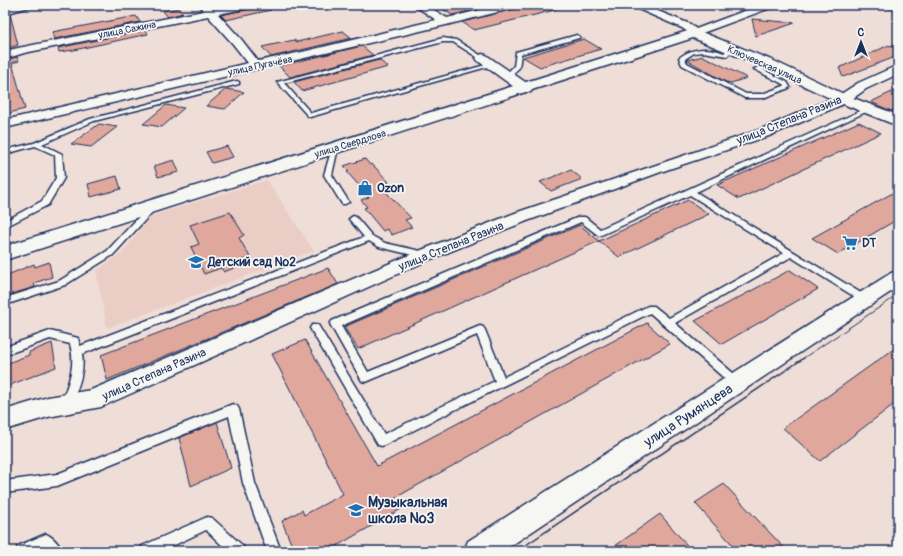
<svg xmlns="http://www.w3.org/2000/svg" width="903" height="556" viewBox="0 0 903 556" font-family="Pangolin,sans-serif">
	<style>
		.built { fill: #eacec6 }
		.building { fill: #e0a79c; stroke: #1b2f5e }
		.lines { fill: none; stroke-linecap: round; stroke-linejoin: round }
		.lane-casing { stroke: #1b2f5e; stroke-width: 3 }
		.street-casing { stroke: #1b2f5e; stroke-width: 3 }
		.secondary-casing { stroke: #1b2f5e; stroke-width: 3 }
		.lane { fill: #f6f6f2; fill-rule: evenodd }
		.street { fill: #f6f6f2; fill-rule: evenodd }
		.secondary { fill: #f6f6f2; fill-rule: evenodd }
		.tram-far1 { stroke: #1b2f5e; stroke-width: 1 }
		.tram { stroke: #1b2f5e; stroke-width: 1.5 }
		.labels { text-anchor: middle; stroke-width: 3.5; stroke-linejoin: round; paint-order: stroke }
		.far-street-label { font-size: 10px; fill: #1b2f5e; stroke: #f6f6f2 }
		.street-label { font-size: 12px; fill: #1b2f5e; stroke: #f6f6f2 }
		.poi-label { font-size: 12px; font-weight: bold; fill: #1b2f5e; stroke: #f6f6f2; text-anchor: start }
		.near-street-label { font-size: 14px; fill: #1b2f5e; stroke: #f6f6f2 }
		.near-poi-label { font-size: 14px; font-weight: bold; fill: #1b2f5e; stroke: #f6f6f2; text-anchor: start }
	</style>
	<rect width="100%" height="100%" fill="#efded8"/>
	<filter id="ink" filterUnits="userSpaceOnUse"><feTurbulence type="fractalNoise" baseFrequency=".025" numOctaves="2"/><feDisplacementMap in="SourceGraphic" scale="8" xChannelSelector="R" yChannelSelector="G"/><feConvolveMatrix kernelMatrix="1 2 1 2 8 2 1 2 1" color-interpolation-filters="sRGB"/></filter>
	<g filter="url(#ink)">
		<path class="built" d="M267,180L314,251L107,328L96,271L122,253L151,216Z"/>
		<g class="building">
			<path d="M256,5H271V10L226,20L221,15L254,8Z"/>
			<path d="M455,5H495L452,15L441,8Z"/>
			<path d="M520,5H554L555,10L474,30L462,22L518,8Z"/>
			<path d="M178,8L183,13L168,17L163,11Z"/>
			<path d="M10,14L18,45L5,49V15Z"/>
			<path d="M136,16L140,22L54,39L52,32Z"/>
			<path d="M752,19L795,23L756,36Z"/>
			<path d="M145,30L148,34L74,50L59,52L58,48Z"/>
			<path d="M343,31L352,38L271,57L262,47L294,40L297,42Z"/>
			<path d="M584,39L601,49L540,67L523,57Z"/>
			<path d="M898,43V56L843,77L839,68L889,45L890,46Z"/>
			<path d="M362,46L373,55L290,77L279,66Z"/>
			<path d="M703,56L747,78L731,83L726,82L687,60Z"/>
			<path d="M17,57L19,61L12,63L25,109L5,114V60Z"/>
			<path d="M379,60L388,67L302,91L294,82Z"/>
			<path d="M226,89L244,92L225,109L206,106Z"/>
			<path d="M898,89V107L891,111L871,102Z"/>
			<path d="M166,105L184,108L162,127L143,124Z"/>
			<path d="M859,122L881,133L739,199L717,185Z"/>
			<path d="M99,124L117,127L91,147L71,144Z"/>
			<path d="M227,146L233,157L212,163L206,152Z"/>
			<path d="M365,159L370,165L372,164L389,182L385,184L391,190L386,192L411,218L405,220L412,227L392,235L387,229L383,231L364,208L367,207L361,200L369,197L347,172L349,171L344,166Z"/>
			<path d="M174,160L179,172L158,177L154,166Z"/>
			<path d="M571,170L582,179L551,191L540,182Z"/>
			<path d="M117,176L121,189L91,197L88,184Z"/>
			<path d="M898,190V219L838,254L812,238Z"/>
			<path d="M688,200L709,214L619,257L599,241Z"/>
			<path d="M230,212L244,235L239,238L250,257L237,262L239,266L224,272L221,268L204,274L191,247L199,244L190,225Z"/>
			<path d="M580,225L599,241L358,349L344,327Z"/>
			<path d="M49,262L52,277L34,283L35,287L5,296V276L34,264L35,267Z"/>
			<path d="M328,268L338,284L107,380L101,355Z"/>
			<path d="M790,270L818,289L722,344L695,321Z"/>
			<path d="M647,323L670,344L395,498L401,509L328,551H294L282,521L302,510L304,515L343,494L272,354L305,340L377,466Z"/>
			<path d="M52,343L56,367L5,387V364L29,355V352Z"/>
			<path d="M898,346V401L820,461L783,428Z"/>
			<path d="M217,422L231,468L191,486L179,438Z"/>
			<path d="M724,484L787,551H738L695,503Z"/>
			<path d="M660,514L692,551H608Z"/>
		</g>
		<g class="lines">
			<defs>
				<g id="lane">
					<path d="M884,5H891L898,7V10Z"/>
					<path d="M577,35L580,37L579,38L521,54L519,68L509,77L504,76L514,66L516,52Z"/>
					<path d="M443,38L456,40L485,58L480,59L453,42H443L284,83L311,113L489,64L494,65L310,117L308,116L277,82Z"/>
					<path d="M732,46L735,48L727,56L703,52L694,53L685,59L687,63L746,94H762L784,86L783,84L754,69L767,63H771V65L762,69L787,82L790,87L789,88L763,98H745L682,65L679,58C692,47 709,47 724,53Z"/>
					<path d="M237,81L239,82V84L94,121L42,144L62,154L64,178L48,205L5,227V221L42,201L56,178L55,155L35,146L5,154V150L34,143L90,119Z"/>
					<path d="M867,108L872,109L696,192L869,298L871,300L869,302H863L791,257L675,323L741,380L742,383L741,386L737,387L733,386L650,313L382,446L378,445L310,328L312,325H318L384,434L495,381L477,335L366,382L362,381L330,324L332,321L579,217H585L600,229ZM690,195L784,253L669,318L654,306H648L504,377L485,330L483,327L480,326L368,372L341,326L581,222L599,236Z"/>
					<path d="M335,146L338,148L332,175L349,202L345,204H342L324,175L332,148Z"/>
					<path d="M149,206H155L156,208L113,255L65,285L5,305V298L59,281L107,251Z"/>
					<path d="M353,216L356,217L372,236L385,243L425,252L429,255L425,258L379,247L369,241L82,354C85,370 78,389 71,404L67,406L63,404L62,401C69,381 76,365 70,344L50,339L5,355V347L50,331L78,338L80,346L364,237L349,219Z"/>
					<path d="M233,404L237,406L239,409L255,483L281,551H267L243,483L229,416L57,486L5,493V481L57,474Z"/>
					<path d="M207,517L212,518L243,546L245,551H228L206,530L162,551H140L142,546Z"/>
					<path d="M46,534C53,537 59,544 62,551H46L44,549L38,551H16L18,546Z"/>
				</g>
				<g id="street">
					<path d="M14,5H30L29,7L5,14V8Z"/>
					<path d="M200,5H209L213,9L235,5H255L254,7L218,14L241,39L258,61L302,52L436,20L414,5H426L447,18L501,5H519L518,7L446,25L5,128V120L248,63L233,44L208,16L24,53L5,59V51L18,48L203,11Z"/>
					<path d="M629,5H643L690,24L696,29L760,5H774L773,7L694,36L682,28Z"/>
					<path d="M482,54L486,55L531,86L532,89L531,92H521L478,61L476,58Z"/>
					<path d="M898,65V74L866,89L848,102L769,136L669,169L527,221L431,259L101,407L48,417L5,430V410L48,397L91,390L419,251L515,213L759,130L838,96L858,83Z"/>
					<path d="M898,271V287L503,551H464L468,541L891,273Z"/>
				</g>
				<path id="secondary" d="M694,29L774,61L848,96L898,115V126L838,102L764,67L693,38L5,260V246Z"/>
			</defs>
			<use href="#lane" class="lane-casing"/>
			<use href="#street" class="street-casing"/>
			<use href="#secondary" class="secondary-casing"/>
			<use href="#lane" class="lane"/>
			<use href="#street" class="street"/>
			<use href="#secondary" class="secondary"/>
			<path class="tram-far1" d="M802,359L898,295"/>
			<path class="tram" d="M517,551L804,358"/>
		</g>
	</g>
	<defs>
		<symbol id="shop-bare" viewBox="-9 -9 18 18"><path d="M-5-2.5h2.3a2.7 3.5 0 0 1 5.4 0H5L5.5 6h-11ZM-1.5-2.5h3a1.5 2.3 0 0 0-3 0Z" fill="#1f6fb2" stroke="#f6f6f2" stroke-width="2.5" paint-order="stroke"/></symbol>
		<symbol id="supermarket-bare" viewBox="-9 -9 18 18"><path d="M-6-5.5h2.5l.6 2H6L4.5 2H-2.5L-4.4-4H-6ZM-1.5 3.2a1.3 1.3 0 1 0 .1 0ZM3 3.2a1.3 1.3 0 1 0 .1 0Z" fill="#1f6fb2" stroke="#f6f6f2" stroke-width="2.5" paint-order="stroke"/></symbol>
		<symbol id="school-bare" viewBox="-9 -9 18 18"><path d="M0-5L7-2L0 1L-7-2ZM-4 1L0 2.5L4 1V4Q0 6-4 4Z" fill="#1f6fb2" stroke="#f6f6f2" stroke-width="2.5" paint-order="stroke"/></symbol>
	</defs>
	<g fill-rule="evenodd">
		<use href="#shop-bare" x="354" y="177" width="22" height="22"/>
		<use href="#supermarket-bare" x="839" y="232" width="22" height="22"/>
		<use href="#school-bare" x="185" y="251" width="22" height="22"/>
		<use href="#school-bare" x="345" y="499" width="22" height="22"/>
	</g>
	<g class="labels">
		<g class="far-street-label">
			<text transform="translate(127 29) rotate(-11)" y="4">улица Сажина</text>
			<text transform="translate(765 64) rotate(24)" y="4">Ключевская улица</text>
			<text transform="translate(260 65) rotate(-12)" y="4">улица Пугачёва</text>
			<text transform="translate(350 143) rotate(-17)" y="4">улица Свердлова</text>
		</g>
		<g class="street-label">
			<text transform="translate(789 120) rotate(-22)" y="4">улица Степана Разина</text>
			<text transform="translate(451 246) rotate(-22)" y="4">улица Степана Разина</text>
			<text transform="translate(154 374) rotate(-24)" y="4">улица Степана Разина</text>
		</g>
		<g class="poi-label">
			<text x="377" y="192">Ozon</text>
			<text x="862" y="247">DT</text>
			<text x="208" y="266">Детский сад №2</text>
		</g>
		<g class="near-street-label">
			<text transform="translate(688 415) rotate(-33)" y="5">улица Румянцева</text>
		</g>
		<g class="near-poi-label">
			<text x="368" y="507">Музыкальная<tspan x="368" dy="16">школа №3</tspan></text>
		</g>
	</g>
	<rect width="903" height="556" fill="none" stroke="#f6f6f2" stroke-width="20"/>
	<rect x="10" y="10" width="883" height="536" fill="none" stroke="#1b2f5e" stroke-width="1.5" filter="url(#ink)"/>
	<g transform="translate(861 42)" stroke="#f6f6f2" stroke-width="3" paint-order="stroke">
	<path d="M0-3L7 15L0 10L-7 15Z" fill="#1b2f5e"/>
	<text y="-6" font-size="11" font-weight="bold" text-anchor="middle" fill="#1b2f5e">С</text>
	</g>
</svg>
